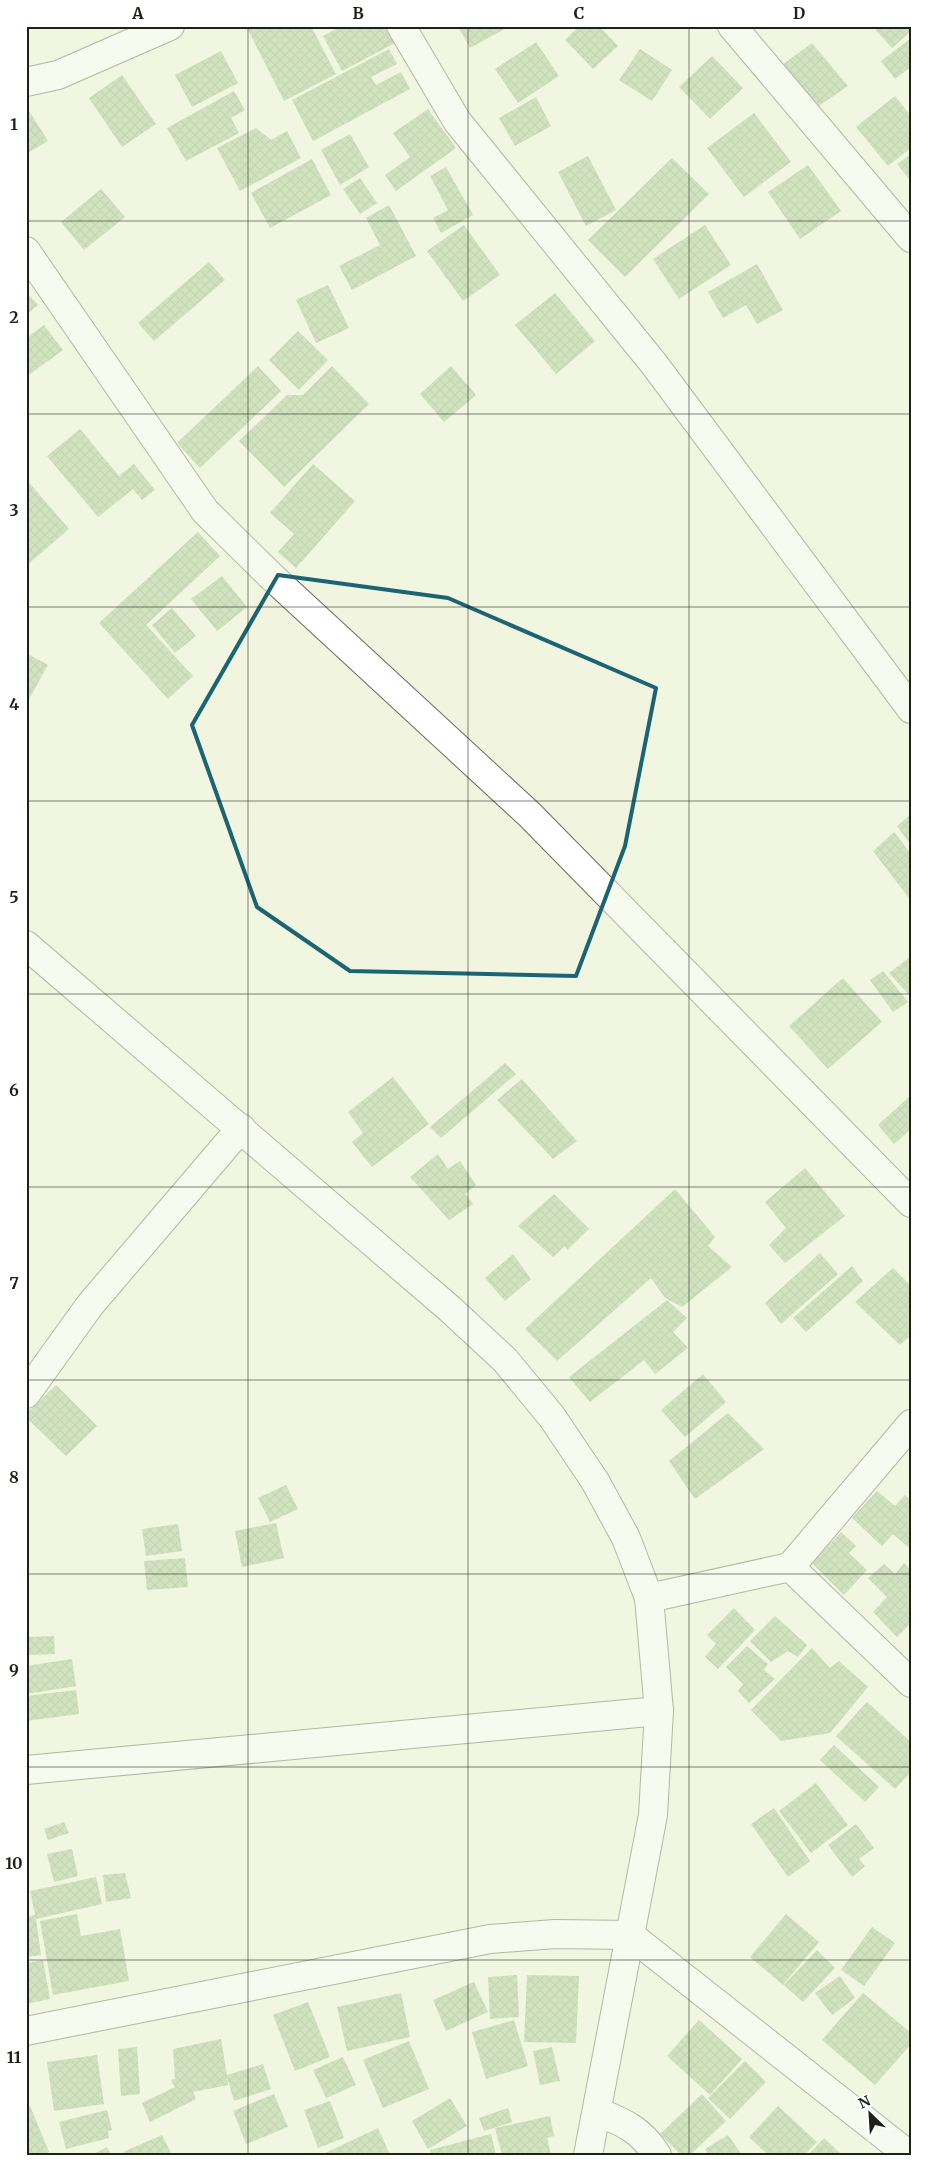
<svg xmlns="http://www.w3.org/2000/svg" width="937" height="2181" viewBox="0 0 937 2181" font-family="Merriweather,serif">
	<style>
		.building { fill: url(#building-cross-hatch) }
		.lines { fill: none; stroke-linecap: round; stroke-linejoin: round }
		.minor-casing { stroke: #696c59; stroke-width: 30 }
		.minor { stroke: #fff; stroke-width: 28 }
		.marked { fill: none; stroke: #1d6473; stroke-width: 4; stroke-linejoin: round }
		.grid { fill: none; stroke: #1f2119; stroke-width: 1; stroke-opacity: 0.55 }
		.neatline { fill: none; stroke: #1f2119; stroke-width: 2 }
		.grid-label { font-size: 16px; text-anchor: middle; font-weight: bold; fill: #1f2119 }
	</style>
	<defs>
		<pattern id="building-cross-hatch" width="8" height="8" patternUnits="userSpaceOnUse" patternTransform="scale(1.25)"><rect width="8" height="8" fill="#aaca98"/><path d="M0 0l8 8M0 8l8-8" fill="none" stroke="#92ad82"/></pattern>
	</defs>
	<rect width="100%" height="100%" fill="#f1f5e0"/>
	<g class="building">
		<path d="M246,26H311L336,74L284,101Z"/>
		<path d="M341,26H389L397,42L342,71L323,36Z"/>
		<path d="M458,26H510L470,48Z"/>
		<path d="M579,26H599L618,46L593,69L565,40Z"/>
		<path d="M872,26H911V31L892,48Z"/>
		<path d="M911,38V67L895,79L881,61Z"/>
		<path d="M536,42L559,76L518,103L495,69Z"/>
		<path d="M812,43L848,86L816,108L782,65Z"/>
		<path d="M389,49L397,64L371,77L376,85L401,72L410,89L313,141L292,100Z"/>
		<path d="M640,49L672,70L652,101L619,80Z"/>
		<path d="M221,51L238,83L192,107L175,75Z"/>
		<path d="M712,56L743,88L710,119L679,87Z"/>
		<path d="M122,75L156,124L122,147L89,98Z"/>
		<path d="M234,91L245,110L231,118L239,133L186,161L167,128Z"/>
		<path d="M895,96L911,116V148L888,166L856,127Z"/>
		<path d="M536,97L551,126L515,146L499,118Z"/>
		<path d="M26,106L48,141L26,154Z"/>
		<path d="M428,109L456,148L396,191L385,175L410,157L393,133Z"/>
		<path d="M754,113L791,162L744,197L707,148Z"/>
		<path d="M256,128L271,140L287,131L301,158L240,191L217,148Z"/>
		<path d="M350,134L369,167L340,185L321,150Z"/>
		<path d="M911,154V181L897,164Z"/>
		<path d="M588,156L616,210L586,226L558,172Z"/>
		<path d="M672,158L709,194L625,277L588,240Z"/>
		<path d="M312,159L331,195L270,228L251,193Z"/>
		<path d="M808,165L841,211L800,239L768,192Z"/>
		<path d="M446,167L473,215L441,233L433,218L448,210L430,176Z"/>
		<path d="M360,178L377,203L360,214L343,189Z"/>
		<path d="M101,189L125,217L84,250L61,222Z"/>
		<path d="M389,205L416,256L352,290L339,266L380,245L366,218Z"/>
		<path d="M464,225L500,275L463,301L427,251Z"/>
		<path d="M705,225L731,265L679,299L653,259Z"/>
		<path d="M209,262L225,280L154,341L138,323Z"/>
		<path d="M757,264L783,310L757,324L746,305L723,318L708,292Z"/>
		<path d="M328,285L349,328L316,343L296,300Z"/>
		<path d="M26,292L38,305L26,315Z"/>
		<path d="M555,293L595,341L556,374L515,325Z"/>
		<path d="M44,325L63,350L26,377V338Z"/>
		<path d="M298,331L328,360L299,390L269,360Z"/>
		<path d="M258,366L281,391L200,468L177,443Z"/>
		<path d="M332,366L369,404L284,487L239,441L287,395H303Z"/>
		<path d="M451,366L476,395L444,422L420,394Z"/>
		<path d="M80,429L119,476L134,464L155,490L142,500L133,489L98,517L47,456Z"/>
		<path d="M313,464L355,501L296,568L278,552L294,534L270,513Z"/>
		<path d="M26,479L69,529L26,566Z"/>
		<path d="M198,532L220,556L146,625L193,676L168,699L99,623Z"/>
		<path d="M222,576L247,607L217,631L191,599Z"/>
		<path d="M172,608L196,636L175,653L152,625Z"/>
		<path d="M26,653L48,665L28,701L26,700Z"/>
		<path d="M911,814V845L897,826Z"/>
		<path d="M894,832L911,854V901L873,851Z"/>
		<path d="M911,956V997L889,973Z"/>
		<path d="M883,971L908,1002L893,1012L870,980Z"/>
		<path d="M843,978L882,1022L828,1069L789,1026Z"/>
		<path d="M505,1063L516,1074L441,1138L430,1127Z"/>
		<path d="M393,1077L429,1124L372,1167L352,1142L363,1133L348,1112Z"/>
		<path d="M522,1079L577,1141L553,1159L497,1100Z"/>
		<path d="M911,1095V1129L894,1144L878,1125Z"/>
		<path d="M438,1154L448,1169L460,1161L476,1185L465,1194L473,1204L449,1220L410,1177Z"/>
		<path d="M805,1168L845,1216L785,1263L769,1245L786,1228L765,1202Z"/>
		<path d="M675,1189L715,1237L708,1246L732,1267L682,1307L665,1298L651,1278L557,1361L525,1329Z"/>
		<path d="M554,1194L589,1229L567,1250L565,1246L553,1257L518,1226Z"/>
		<path d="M820,1253L838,1274L781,1324L765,1303Z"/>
		<path d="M513,1254L531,1279L505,1301L485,1278Z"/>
		<path d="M852,1266L863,1281L806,1332L793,1318Z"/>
		<path d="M893,1268L911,1286V1335L900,1345L855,1302Z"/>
		<path d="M667,1300L687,1318L673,1332L688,1348L655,1374L644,1360L590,1402L569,1377Z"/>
		<path d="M703,1374L726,1402L685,1437L661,1410Z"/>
		<path d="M56,1385L97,1426L66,1456L26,1417V1414Z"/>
		<path d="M728,1413L764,1449L695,1499L669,1461Z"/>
		<path d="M286,1485L298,1509L270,1522L258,1498Z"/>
		<path d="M877,1491L895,1506L905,1495L911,1501V1544L908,1547L893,1534L882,1546L852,1518Z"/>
		<path d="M276,1523L284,1558L242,1567L235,1531Z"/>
		<path d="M178,1524L182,1551L146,1556L142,1529Z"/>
		<path d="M841,1532L856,1546L849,1553L867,1570L844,1595L812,1563Z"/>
		<path d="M185,1558L188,1587L147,1590L144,1561Z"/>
		<path d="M904,1563L911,1570V1623L897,1637L873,1612L887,1597L868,1578L884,1564L895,1574Z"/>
		<path d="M734,1608L755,1630L718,1669L705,1657L716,1644L707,1635Z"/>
		<path d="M775,1616L807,1645L798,1657L788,1651L771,1662L750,1641Z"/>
		<path d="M54,1636L55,1654L26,1655V1637Z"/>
		<path d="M747,1646L768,1664L764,1670L775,1679L749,1703L738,1691L743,1684L726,1667Z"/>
		<path d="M812,1648L830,1668L839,1661L868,1687L830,1733L781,1741L751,1710Z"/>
		<path d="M72,1659L76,1686L26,1694V1666Z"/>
		<path d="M76,1690L79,1714L26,1721V1696Z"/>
		<path d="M867,1702L911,1742V1772L895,1789L836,1736Z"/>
		<path d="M834,1745L879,1787L865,1802L820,1760Z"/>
		<path d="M816,1783L848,1825L811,1853L779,1811Z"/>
		<path d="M774,1808L810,1861L788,1877L751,1824Z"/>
		<path d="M64,1822L69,1833L48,1840L44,1829Z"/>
		<path d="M856,1824L874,1848L859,1859L865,1866L852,1877L828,1845Z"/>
		<path d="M72,1849L78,1876L54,1882L47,1854Z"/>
		<path d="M125,1873L131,1898L106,1902L103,1875Z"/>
		<path d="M96,1877L102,1904L36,1919L41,1955L26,1957V1917L35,1915L30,1891Z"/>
		<path d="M77,1914L81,1936L120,1929L129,1981L53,1995L40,1921Z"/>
		<path d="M786,1914L819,1942L783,1985L750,1957Z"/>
		<path d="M872,1927L895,1943L864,1986L841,1970Z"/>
		<path d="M817,1950L835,1968L803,2002L784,1985Z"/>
		<path d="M43,1960L50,1999L26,2004V1963Z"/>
		<path d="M517,1975L519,2017L490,2019L488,1977Z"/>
		<path d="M527,1975L579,1976L576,2043L524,2042Z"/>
		<path d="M840,1976L855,1998L832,2015L815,1993Z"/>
		<path d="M474,1982L488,2012L446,2031L433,2000Z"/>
		<path d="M401,1993L410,2037L347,2051L337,2007Z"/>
		<path d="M863,1993L911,2033V2044L875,2085L822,2040Z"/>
		<path d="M308,2002L330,2057L295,2071L273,2015Z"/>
		<path d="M514,2020L528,2066L486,2079L472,2032Z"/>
		<path d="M699,2020L742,2059L710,2095L667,2056Z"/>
		<path d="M221,2039L227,2075L263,2064L271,2089L234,2101L227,2077L228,2085L193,2092L196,2099L150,2122L142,2103L175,2087L171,2080L175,2079L173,2049Z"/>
		<path d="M409,2041L429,2089L383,2108L363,2060Z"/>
		<path d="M137,2047L140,2094L121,2096L118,2049Z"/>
		<path d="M552,2047L560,2081L540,2085L533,2051Z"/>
		<path d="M97,2055L104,2104L54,2111L47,2062Z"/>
		<path d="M343,2057L356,2085L326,2098L313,2070Z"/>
		<path d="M745,2061L766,2082L730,2119L708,2098Z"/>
		<path d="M274,2094L288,2127L246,2144L233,2111Z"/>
		<path d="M702,2094L726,2121L690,2155H681L660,2134Z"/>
		<path d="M450,2098L467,2126L428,2149L412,2121Z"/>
		<path d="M330,2101L344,2138L318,2148L304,2110Z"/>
		<path d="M30,2106L49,2152L43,2155H26V2108Z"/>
		<path d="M778,2106L817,2142L804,2155H768L749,2137Z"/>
		<path d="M508,2108L512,2122L484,2131L479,2118Z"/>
		<path d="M107,2110L112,2130L108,2131L109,2138L66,2149L59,2122Z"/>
		<path d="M550,2116L554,2136L547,2138L551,2155H502L495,2128Z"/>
		<path d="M378,2128L390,2155H321Z"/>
		<path d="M491,2134L496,2155H431L430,2150Z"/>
		<path d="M162,2135L172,2155H125L123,2152Z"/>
		<path d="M728,2135L742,2155H709L705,2149Z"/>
		<path d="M824,2138L842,2155H808Z"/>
		<path d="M107,2147L111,2155H92Z"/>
	</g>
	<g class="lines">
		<defs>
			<g id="minor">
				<path d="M401,26L457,121L654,364L911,709"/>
				<path d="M732,26L911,238"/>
				<path d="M26,82L58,75L170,26"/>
				<path d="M26,251L205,511L271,576L530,815L911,1203"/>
				<path d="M26,945L450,1309L505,1360L552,1417L595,1481L626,1538L649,1598L659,1711L653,1815L588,2155"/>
				<path d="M26,1394L90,1305L241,1128"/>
				<path d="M790,1567L911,1683"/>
				<path d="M649,1598L790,1567L911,1424"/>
				<path d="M26,1770L659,1711"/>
				<path d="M26,2031L490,1939L555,1934L630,1935L909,2155"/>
				<path d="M597,2112C624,2122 641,2130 657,2155"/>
			</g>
		</defs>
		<use href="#minor" class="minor-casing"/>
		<use href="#minor" class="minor"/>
	</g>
	<path d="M0 0H937V2181H0ZM278,575L448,598L656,688L625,846L576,976L350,971L257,907L192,725Z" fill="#f1f5e0" fill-opacity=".55" fill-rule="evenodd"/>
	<path class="marked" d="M278,575L448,598L656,688L625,846L576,976L350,971L257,907L192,725Z"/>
	<path class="grid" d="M248,26V2155M468,26V2155M689,26V2155M26,221H911M26,414H911M26,607H911M26,801H911M26,994H911M26,1187H911M26,1380H911M26,1574H911M26,1767H911M26,1960H911"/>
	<rect width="937" height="2181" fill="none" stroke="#ffffff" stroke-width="55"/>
	<g transform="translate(870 2114) rotate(335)" stroke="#ffffff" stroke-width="4" paint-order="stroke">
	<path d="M0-4L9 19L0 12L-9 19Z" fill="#1f2119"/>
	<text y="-8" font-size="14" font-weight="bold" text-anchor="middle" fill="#1f2119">N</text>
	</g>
	<rect x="28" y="28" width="882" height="2126" class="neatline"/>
	<g class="grid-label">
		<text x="138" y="19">A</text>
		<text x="358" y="19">B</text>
		<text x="579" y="19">C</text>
		<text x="799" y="19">D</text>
		<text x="14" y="130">1</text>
		<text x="14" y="323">2</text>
		<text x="14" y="516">3</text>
		<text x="14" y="710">4</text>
		<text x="14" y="903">5</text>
		<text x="14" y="1096">6</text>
		<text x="14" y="1289">7</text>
		<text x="14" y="1483">8</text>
		<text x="14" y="1676">9</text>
		<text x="14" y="1869">10</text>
		<text x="14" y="2063">11</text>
	</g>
</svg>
